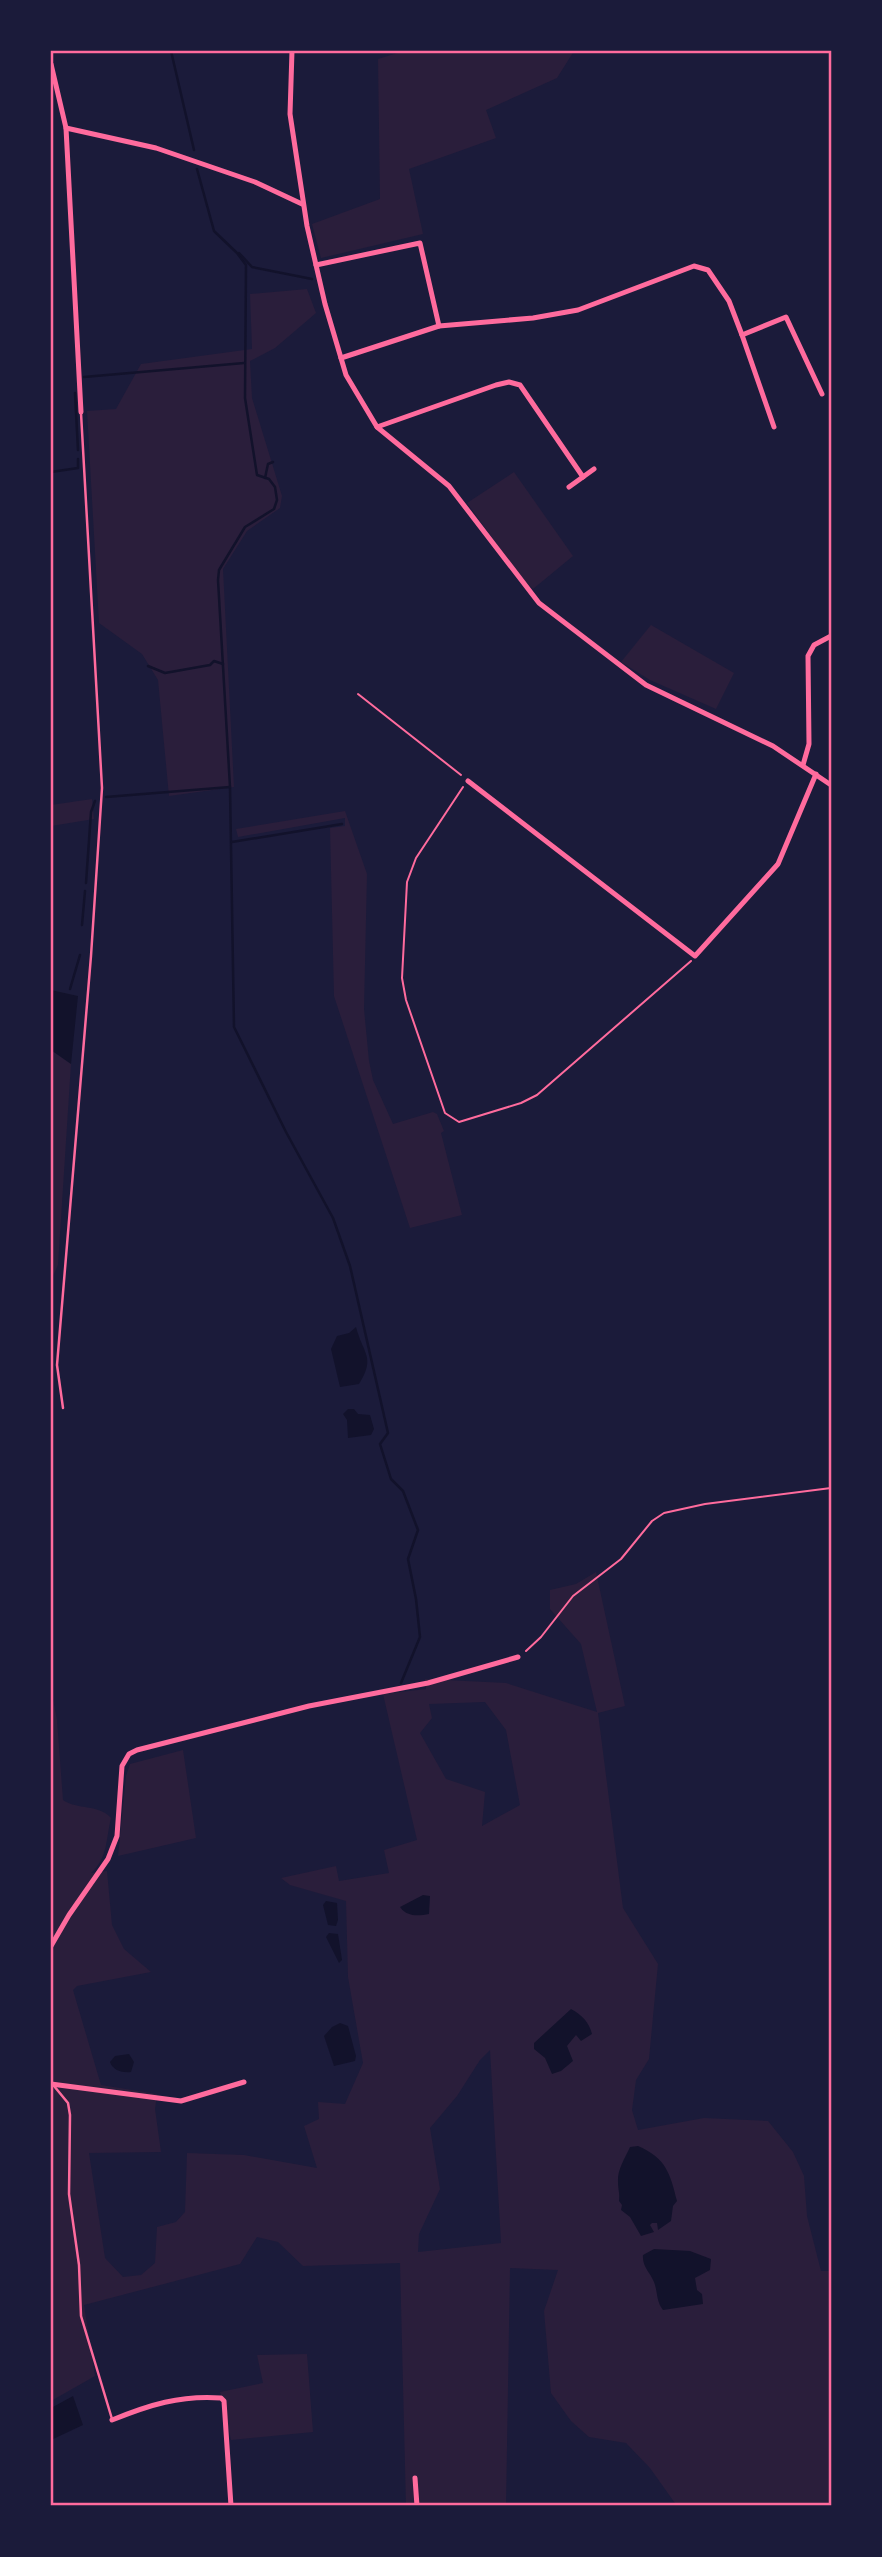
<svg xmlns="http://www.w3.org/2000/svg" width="882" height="2557" viewBox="0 0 882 2557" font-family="Mulish,sans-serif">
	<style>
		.green { fill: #2a1e3b; fill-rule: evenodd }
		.water { fill: #12122b }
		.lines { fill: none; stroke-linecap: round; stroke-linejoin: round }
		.stream { stroke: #12122b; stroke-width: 2.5 }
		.path { stroke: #ff6b9d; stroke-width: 2 }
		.service { stroke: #ff6b9d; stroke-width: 2.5 }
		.minor { stroke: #ff6b9d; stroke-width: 5 }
		.neatline { fill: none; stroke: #ff6b9d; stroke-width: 2.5 }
	</style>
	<rect width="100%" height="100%" fill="#1b1b3a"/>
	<g class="green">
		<path d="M404,51H574L557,78L486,110L496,138L409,169L423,234L321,258L312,224L380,199L378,59Z"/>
		<path d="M307,289L316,313L275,348L250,361L252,398L282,496L280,508L247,531L223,569L234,787L169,796L158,680L142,654L99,623L87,411L116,409L141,364L252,349L250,294Z"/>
		<path d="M514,472L573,556L533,589L521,577L467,503Z"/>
		<path d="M651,625L734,673L716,709L650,680L621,662Z"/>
		<path d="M92,799L94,819L51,826V805Z"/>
		<path d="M345,811L367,874L364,1009L369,1061L373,1080L393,1124L433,1112L437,1114L444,1131L441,1133L462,1215L410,1228L334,996L330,828L345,826V818L238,837L236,829Z"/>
		<path d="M51,1050L71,1064L58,1265L51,1280Z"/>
		<path d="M596,1572L625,1706L598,1713L623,1908L658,1964L649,2059L636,2080L632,2110L638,2130L704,2118L768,2121L793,2152L804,2176L807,2216L821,2271H831V2506H677L650,2468L626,2443L589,2437L571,2421L551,2393L544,2311L558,2270L510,2268L506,2506H406L400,2263L303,2266L278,2242L257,2237L240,2264L84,2305L95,2376L51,2401V1689L57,1720L63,1800C77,1810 99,1804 111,1818C106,1838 108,1858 91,1873L107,1871L112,1925L124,1949L151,1972L77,1986L73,1990L101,2085L157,2094L155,2109L161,2152L89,2153L105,2258L123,2277L141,2275L155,2263L157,2227L176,2222L185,2212L187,2153L244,2155L317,2168L304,2126L319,2119L318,2102L345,2104L363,2063L348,1977L346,1901L290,1885L281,1878L336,1866L339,1881L389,1873L384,1850L417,1840L383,1694L426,1689L425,1679L506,1683L597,1712L581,1644L550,1609V1590L576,1584ZM485,1702L506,1730L520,1805L482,1826L485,1792L446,1779L420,1733L432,1718L429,1704ZM490,2050L501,2243L418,2252L419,2234L440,2189L430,2128L457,2096L480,2060Z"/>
		<path d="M183,1750L196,1838L118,1856L126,1776L130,1764Z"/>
		<path d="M307,2354L313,2432L231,2440L220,2392L263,2383L257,2355Z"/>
	</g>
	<g class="water">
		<path d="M51,990L78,996L71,1064L51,1050Z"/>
		<path d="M356,1327C363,1354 376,1357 359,1384L340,1387L331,1349L337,1336L349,1333Z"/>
		<path d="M348,1409H354L358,1414L370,1415L374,1429L371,1435L348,1438L347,1420L343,1414Z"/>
		<path d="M423,1895L430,1896L429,1914C418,1916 407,1917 400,1907Z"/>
		<path d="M326,1901L337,1903L338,1920L336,1926L328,1925L323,1905Z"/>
		<path d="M329,1933L338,1934L342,1960L339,1963L326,1937Z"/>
		<path d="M571,2009C582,2015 589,2022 592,2034L581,2041L576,2035L567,2046L573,2061L561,2071L552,2074L545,2058L534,2049V2043Z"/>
		<path d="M340,2023L348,2026L356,2056L355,2061L334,2066L324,2036L332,2027Z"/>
		<path d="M129,2054L134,2062L131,2072C123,2073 113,2071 110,2062L115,2056Z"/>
		<path d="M638,2146C666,2158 670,2173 677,2201L673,2206L671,2221L658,2230L657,2223H652L650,2225L654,2232L641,2236L630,2217L621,2210L622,2205L619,2201C620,2193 618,2190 618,2182C617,2170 625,2158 630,2147Z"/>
		<path d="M654,2249L690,2251L711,2259L710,2270L695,2278L697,2290L702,2294L703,2304L663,2310C656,2301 658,2293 654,2282C650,2272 642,2267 643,2255Z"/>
		<path d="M73,2396L83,2425L51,2440V2408Z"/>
	</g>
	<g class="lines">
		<g class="stream">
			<path d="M171,51L194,150"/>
			<path d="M197,169L214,231L237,253L246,265L245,398L257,475L269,479L275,487L277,500L274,509L245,527L219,570L218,580L230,787L234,1027L286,1132L333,1218L350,1266L388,1433L380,1444L391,1479L403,1491L418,1530L408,1559L416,1599L420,1637L401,1683"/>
			<path d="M239,253L252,267L312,279"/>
			<path d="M84,377L244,363"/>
			<path d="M75,393L78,450"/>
			<path d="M51,472L78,468V459"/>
			<path d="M265,478L268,464L273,462"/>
			<path d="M148,666L165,673L210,665L214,661L223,664"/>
			<path d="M106,797L230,787"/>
			<path d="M232,842L342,824"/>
			<path d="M86,883L91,812L95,801"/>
			<path d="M82,925L85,891"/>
			<path d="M70,989L80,955"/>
		</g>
		<g class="path">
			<path d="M358,694L461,775"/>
			<path d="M463,787L416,858L407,882L402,978L406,1000L445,1113L459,1122L521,1103L537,1095L691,961"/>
			<path d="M526,1651L541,1637L573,1596L621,1559L652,1521L664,1513L705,1504L831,1488"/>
		</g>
		<g class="service">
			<path d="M63,1408L57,1365L91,956L102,788L81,413"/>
			<path d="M54,2086L68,2103L70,2115L69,2194L79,2265L81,2316L112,2419"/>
		</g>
		<g class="minor">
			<path d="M292,51L290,114L307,226L325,304L346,375L377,427L449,486L539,603L646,685L773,746L831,785"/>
			<path d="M51,64L66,128L81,412"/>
			<path d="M66,128L156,148L255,182L302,204"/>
			<path d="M316,265L420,243L439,326"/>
			<path d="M742,335L774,427"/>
			<path d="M341,358L439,326L533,318L578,310L694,266L708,270L729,301L742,335L786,317L822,394"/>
			<path d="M377,427L496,385L509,382L520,385L583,477"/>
			<path d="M569,487L594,469"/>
			<path d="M803,765L809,744L808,656L814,645L831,636"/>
			<path d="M468,781L695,956L778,864L816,774"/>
			<path d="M51,1946L69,1915L108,1859L117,1836L122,1766L129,1754L137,1750L309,1706L428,1683L518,1657"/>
			<path d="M51,2084L181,2101L244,2082"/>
			<path d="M112,2420C149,2405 180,2395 221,2398L224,2401L231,2506"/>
			<path d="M415,2478L417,2506"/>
		</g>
	</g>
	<rect width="882" height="2557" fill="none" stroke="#1b1b3a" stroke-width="105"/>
	<rect x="52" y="52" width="778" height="2452" class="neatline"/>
</svg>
